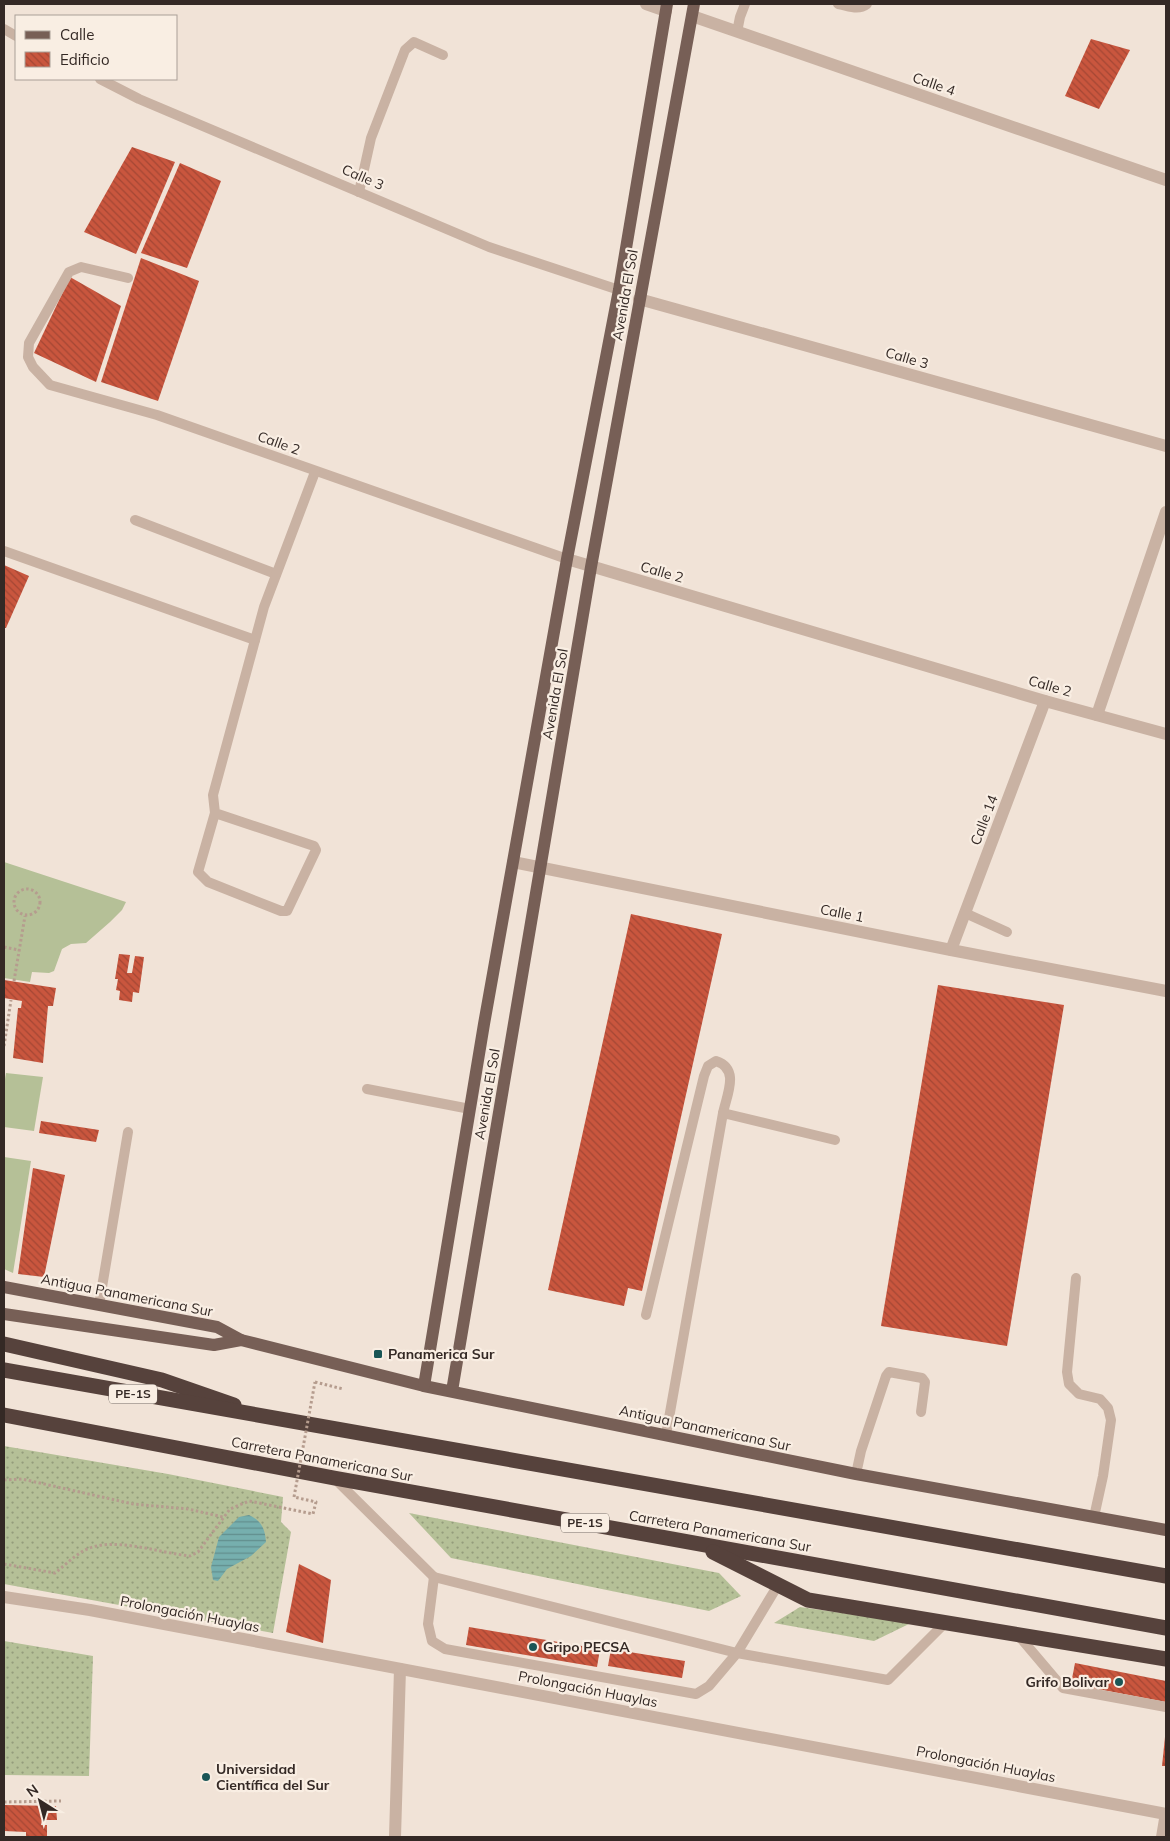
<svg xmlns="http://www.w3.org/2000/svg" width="1170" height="1841" viewBox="0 0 1170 1841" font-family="Mulish,sans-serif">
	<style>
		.grass { fill: url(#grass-dots) }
		.garden { fill: #b5c097 }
		.water { fill: url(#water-rules) }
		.building { fill: url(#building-back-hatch) }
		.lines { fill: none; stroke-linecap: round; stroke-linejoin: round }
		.path { stroke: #b59c8e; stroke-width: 3; stroke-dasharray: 2.5 2.5; stroke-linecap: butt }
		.service { stroke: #c9b2a3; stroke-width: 10 }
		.minor { stroke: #c9b2a3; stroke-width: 12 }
		.tertiary { stroke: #c9b2a3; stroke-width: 12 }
		.primary { stroke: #775f56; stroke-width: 12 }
		.motorway { stroke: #56423c; stroke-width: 15 }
		.path-bridge { stroke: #b59c8e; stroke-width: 3; stroke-dasharray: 2.5 2.5; stroke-linecap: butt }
		.poi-dot { fill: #1a5656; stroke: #f9eee3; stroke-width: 2 }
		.labels { text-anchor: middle; stroke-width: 4.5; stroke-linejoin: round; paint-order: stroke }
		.shield { fill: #f9eee3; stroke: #6f645e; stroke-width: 1 }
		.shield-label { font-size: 12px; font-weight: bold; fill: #342925 }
		.street-label { font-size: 14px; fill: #342925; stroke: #f9eee3 }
		.poi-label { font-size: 14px; font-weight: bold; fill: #342925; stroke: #f9eee3; text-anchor: start }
	</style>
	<defs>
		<pattern id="grass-dots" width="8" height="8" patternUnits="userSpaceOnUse" patternTransform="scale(1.25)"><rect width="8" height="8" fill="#b5c097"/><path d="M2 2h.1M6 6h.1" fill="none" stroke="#949c7b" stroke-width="1.8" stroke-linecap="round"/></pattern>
		<pattern id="water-rules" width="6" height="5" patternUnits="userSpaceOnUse" patternTransform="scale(1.25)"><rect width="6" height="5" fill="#76afae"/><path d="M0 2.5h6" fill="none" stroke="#628e8d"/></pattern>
		<pattern id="building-back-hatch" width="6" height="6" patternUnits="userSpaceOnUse" patternTransform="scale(1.25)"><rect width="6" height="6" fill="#c9563e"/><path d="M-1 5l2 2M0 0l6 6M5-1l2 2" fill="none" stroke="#a44734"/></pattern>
	</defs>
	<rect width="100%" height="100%" fill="#f1e3d7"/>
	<g class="grass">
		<path d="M4,1446L168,1474L283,1497L281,1522L291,1532L273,1633L4,1584Z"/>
		<path d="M409,1513L719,1573L741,1596L709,1611L451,1558Z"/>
		<path d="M800,1607L911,1623L874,1641L774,1623Z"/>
		<path d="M4,1641L93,1656L89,1776L4,1775Z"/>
	</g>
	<g class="garden">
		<path d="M4,862L126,902L122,910L110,922L86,943L71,944L62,949L54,971L49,973L32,972L30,982L4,978Z"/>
		<path d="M6,1073L43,1077L34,1131L4,1127V1085Z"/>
		<path d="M4,1157L31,1161L13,1273L4,1269Z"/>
	</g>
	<path class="water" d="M249,1515C261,1521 265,1528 266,1542L251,1556L227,1569L218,1581L213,1580L211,1567L219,1537L239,1517Z"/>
	<g class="building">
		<path d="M1091,39L1130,50L1099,109L1065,96Z"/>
		<path d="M132,147L175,162L136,254L84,232Z"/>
		<path d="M180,163L221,181L187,268L141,253Z"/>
		<path d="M141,258L199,281L158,401L101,382Z"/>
		<path d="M70,277L121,306L96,382L34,353Z"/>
		<path d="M4,565L29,576L6,628H4Z"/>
		<path d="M631,914L722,934L642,1291L628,1288L624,1306L548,1290Z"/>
		<path d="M119,954L130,955L127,973H132L135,956L144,957L139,993L133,992L132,1002L119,1000L120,991L116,990L118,979H115Z"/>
		<path d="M4,980L56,988L53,1006H48L43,1063L13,1058L18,1008H21L22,1001L4,998Z"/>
		<path d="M938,985L1064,1005L1007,1346L881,1326Z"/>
		<path d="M41,1121L99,1130L96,1142L39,1133Z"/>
		<path d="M33,1168L65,1175L44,1277L18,1274Z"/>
		<path d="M299,1564L331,1580L323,1643L286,1632Z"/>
		<path d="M469,1627L600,1649L597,1667L466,1645Z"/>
		<path d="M611,1649L685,1661L682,1678L608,1666Z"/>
		<path d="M1075,1663L1166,1681V1702L1071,1684Z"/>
		<path d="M1165,1737H1166V1766H1162Z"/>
		<path d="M4,1805L56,1806L57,1820H42L41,1825H47V1837H26V1832L4,1831Z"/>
	</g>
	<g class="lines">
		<g class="path">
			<circle cx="27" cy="902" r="13"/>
			<path d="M4,947L19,950"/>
			<path d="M14,981L25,916"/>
			<path d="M4,1046L11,1000"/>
			<path d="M315,1382L343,1389"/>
			<path d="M4,1480L22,1479L133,1504L188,1509L223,1517"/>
			<path d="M4,1564L55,1573C64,1566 73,1557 83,1551C111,1535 159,1553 190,1556L198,1552L230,1509L249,1501L313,1514L316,1502L294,1497"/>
			<path d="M4,1802L61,1801"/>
		</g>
		<g class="service">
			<path d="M838,4C849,6 858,11 867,4"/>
			<path d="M4,29L16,36"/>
			<path d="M737,32L740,17L745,4"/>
			<path d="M100,79L139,99L489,247L619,290"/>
			<path d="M359,192L371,138L405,50L414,42L443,55"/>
			<path d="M128,278L81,267L69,272L29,343L28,357L33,367L50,385L157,415L567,559"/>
			<path d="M135,520L276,574"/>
			<path d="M4,551L255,640"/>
			<path d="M215,813L314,846L316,850L287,911H281L208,882L198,872L215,813L213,795L264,607L315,472"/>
			<path d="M965,913L1007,932"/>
			<path d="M367,1089L470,1109"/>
			<path d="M1076,1278L1067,1372L1069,1384L1079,1394L1100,1399L1108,1408L1111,1420L1103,1476L1094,1517"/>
			<path d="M99,1305L128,1132"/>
			<path d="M646,1315L704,1076L708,1066L716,1061C740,1069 727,1094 723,1113"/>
			<path d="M666,1435L723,1113L835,1140"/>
			<path d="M856,1474L861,1451L886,1376L889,1372L922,1378L925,1382L921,1412"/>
			<path d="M335,1479L434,1577L737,1653L778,1585"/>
			<path d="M434,1577L428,1624L432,1641L445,1649L696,1694L709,1686L737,1653L888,1680L945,1623"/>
			<path d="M1018,1635L1063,1688L1166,1707"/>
			<path d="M1161,1837L1165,1813"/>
		</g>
		<g class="minor">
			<path d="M646,4L666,11"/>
			<path d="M692,16L1166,180"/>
			<path d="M639,299L1166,446"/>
			<path d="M567,559L1045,701L1166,734"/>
			<path d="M1097,715L1166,512"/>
			<path d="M513,862L951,950L1166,991"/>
			<path d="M951,950L1045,701"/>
			<path d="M395,1837L400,1669"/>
		</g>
		<path class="tertiary" d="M4,1597L90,1610L1166,1814"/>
		<g class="primary">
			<path d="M4,1287L217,1327L241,1340L424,1386L856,1474L1166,1530"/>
			<path d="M4,1314L214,1345L241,1340"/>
			<path d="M424,1386L484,1024L567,559L619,290L667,4"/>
			<path d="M452,1391L591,567L694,4"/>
		</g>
		<g class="motorway">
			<path d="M4,1344L162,1380L234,1405"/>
			<path d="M4,1370L1166,1576"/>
			<path d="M4,1415L334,1478L1166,1628"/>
			<path d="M713,1552L808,1600L1166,1659"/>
		</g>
		<path class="path-bridge" d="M294,1497L315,1382"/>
	</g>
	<g class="poi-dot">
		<rect x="373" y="1349" width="10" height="10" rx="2.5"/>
		<circle cx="533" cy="1647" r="5"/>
		<circle cx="1119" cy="1682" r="5"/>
		<circle cx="206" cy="1777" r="5"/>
	</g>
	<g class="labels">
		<g class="shield">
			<rect x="109" y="1384.5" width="48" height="19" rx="4"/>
			<rect x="561" y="1513.5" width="48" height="19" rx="4"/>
		</g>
		<g class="shield-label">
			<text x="133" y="1398">PE-1S</text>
			<text x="585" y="1527">PE-1S</text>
		</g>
		<g class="street-label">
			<text transform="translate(934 84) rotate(19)" y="5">Calle 4</text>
			<text transform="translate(363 177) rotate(23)" y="5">Calle 3</text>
			<text transform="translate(625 295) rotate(-80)" y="5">Avenida El Sol</text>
			<text transform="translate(907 358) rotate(16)" y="5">Calle 3</text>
			<text transform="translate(279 443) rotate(20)" y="5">Calle 2</text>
			<text transform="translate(662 572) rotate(16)" y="5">Calle 2</text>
			<text transform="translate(1050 686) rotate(16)" y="5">Calle 2</text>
			<text transform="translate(555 694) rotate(-80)" y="5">Avenida El Sol</text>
			<text transform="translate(984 820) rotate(-69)" y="5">Calle 14</text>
			<text transform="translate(842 913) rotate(11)" y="5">Calle 1</text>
			<text transform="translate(487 1094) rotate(-80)" y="5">Avenida El Sol</text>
			<text transform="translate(127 1295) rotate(11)" y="5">Antigua Panamericana Sur</text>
			<text transform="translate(705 1428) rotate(12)" y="5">Antigua Panamericana Sur</text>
			<text transform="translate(322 1459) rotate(11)" y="5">Carretera Panamericana Sur</text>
			<text transform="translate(720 1531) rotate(10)" y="5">Carretera Panamericana Sur</text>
			<text transform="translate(190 1614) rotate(11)" y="5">Prolongación Huaylas</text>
			<text transform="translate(588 1689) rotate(11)" y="5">Prolongación Huaylas</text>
			<text transform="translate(986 1764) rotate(11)" y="5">Prolongación Huaylas</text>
		</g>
		<g class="poi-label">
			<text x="388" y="1359">Panamerica Sur</text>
			<text x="543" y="1652">Gripo PECSA</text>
			<text x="1109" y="1687" text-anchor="end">Grifo Bolivar</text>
			<text x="216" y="1774">Universidad<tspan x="216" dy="16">Científica del Sur</tspan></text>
		</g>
	</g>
	<rect width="1170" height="1841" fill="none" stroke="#342925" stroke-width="10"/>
	<rect x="15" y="15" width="162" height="65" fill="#f9eee3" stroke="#aa9f97"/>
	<rect x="25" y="31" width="25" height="8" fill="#775f56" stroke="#aa9f97"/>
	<text x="60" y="40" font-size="15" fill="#342925">Calle</text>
	<rect x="25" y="52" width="25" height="15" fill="url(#building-back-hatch)" stroke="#aa9f97"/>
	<text x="60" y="65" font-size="15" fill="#342925">Edificio</text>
	<g transform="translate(40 1801) rotate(324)" stroke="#f9eee3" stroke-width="4" paint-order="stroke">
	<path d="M0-4L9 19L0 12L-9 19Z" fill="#342925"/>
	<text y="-8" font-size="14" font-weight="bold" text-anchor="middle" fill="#342925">N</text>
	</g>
</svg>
